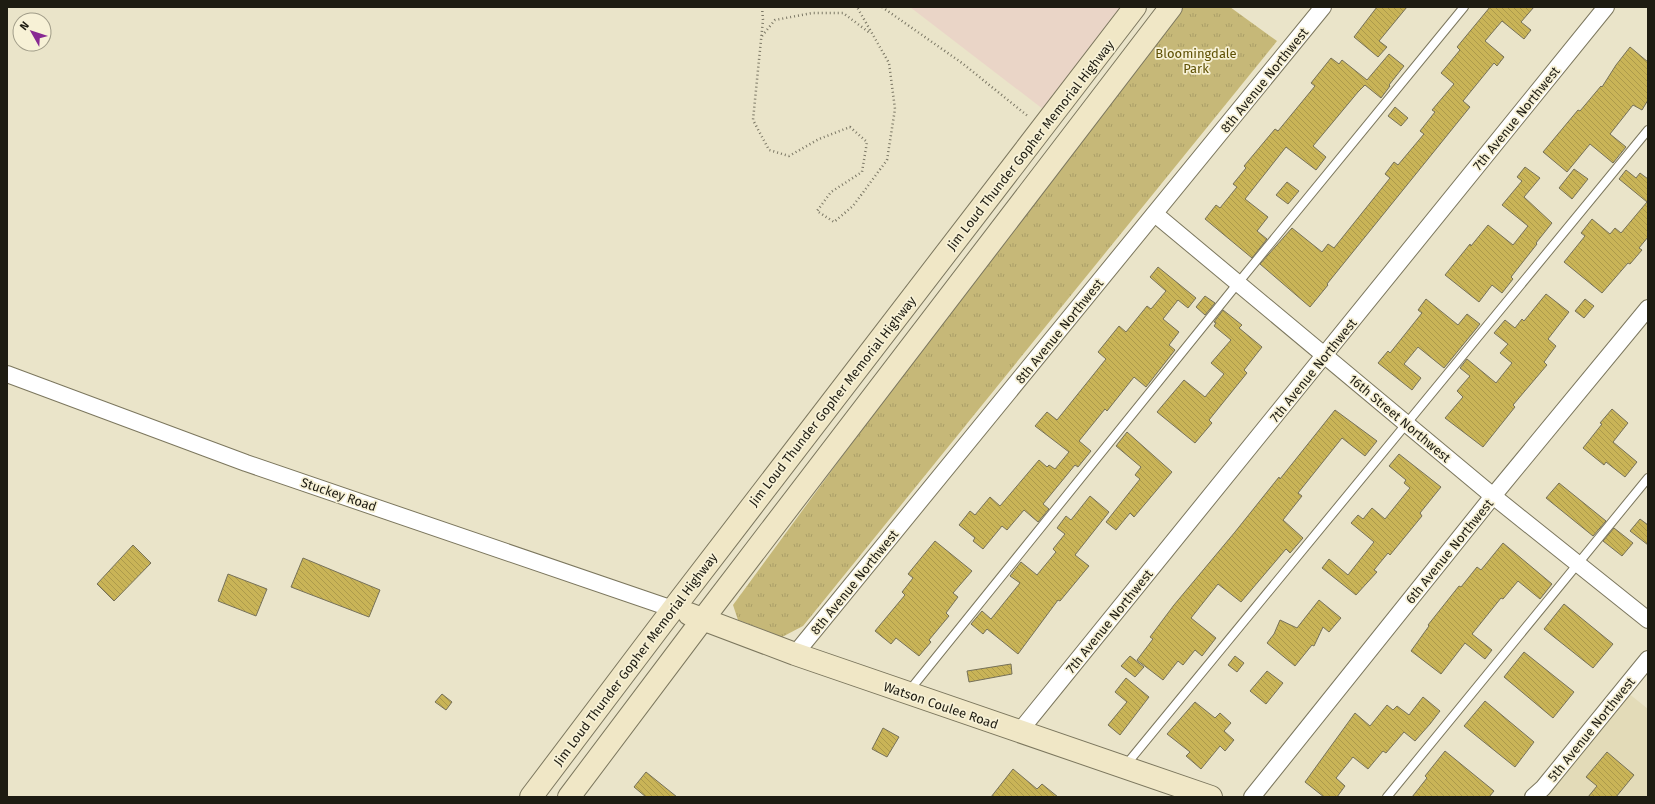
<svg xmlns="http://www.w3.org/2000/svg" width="1655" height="804" viewBox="0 0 1655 804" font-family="'Fira Sans',sans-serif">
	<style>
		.commercial { fill: #ead5c7 }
		.built { fill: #e3dbb8 }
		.park { fill: url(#park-tufts) }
		.building { fill: url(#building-back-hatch); stroke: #767159 }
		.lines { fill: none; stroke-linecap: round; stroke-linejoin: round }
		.service-casing { stroke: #7c775e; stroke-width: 10 }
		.minor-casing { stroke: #7c775e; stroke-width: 18 }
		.secondary-casing { stroke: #7c775e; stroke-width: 24 }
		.path { stroke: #7b7765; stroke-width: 2.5; stroke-dasharray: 1 3; stroke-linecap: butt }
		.service { stroke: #fff; stroke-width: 8 }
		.minor { stroke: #fff; stroke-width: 16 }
		.secondary { stroke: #f0e7c6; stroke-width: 22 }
		.labels { text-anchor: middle; stroke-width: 3.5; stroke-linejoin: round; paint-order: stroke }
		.park-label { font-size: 13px; fill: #5f5105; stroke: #f7f1d6 }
		.street-label { font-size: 13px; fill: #1e1c12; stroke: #f7f1d6 }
	</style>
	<defs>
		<pattern id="park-tufts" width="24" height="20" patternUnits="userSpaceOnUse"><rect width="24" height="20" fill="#c6b878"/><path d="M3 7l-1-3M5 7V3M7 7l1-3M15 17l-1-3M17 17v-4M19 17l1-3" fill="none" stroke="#aa9e67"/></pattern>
		<pattern id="building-back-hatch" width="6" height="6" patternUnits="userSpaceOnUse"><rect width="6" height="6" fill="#c9b457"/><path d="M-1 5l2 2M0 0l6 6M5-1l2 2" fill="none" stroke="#ac9a4b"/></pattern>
	</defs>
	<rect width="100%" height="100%" fill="#eae4c9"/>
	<path class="commercial" d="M910,7H1135L1052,116Z"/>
	<path class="built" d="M1623,689L1648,709V797H1533Z"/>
	<path class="park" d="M1172,7H1230L1277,41L803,626L782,637L738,620L733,605Z"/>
	<g class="building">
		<path d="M1377,7H1407L1379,41L1387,47L1378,57L1354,37Z"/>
		<path d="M1490,7H1534L1521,22L1531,30L1524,39L1502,21L1485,41L1504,57L1497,66L1494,63L1463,101L1470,107L1327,284L1328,285L1310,307L1260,264L1292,228L1322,252L1328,244L1334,248L1390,178L1385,174L1394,162L1398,165L1424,134L1420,131L1435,112L1432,110L1454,84L1441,73L1460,50L1457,47Z"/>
		<path d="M1630,47L1648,62V100L1642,110L1633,105L1610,134L1626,147L1613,163L1590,144L1567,172L1543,152L1578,110L1580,111L1601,86L1602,87L1616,65Z"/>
		<path d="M1389,54L1404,66L1389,85L1390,86L1381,98L1365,85L1358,92L1313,146L1326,157L1316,170L1286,147L1245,199L1268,217L1257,231L1267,239L1252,258L1205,219L1216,205L1220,208L1237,187L1233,184L1246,168L1244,166L1275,129L1278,131L1315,86L1311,83L1331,58L1339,64L1342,60L1367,80Z"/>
		<path d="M1395,107L1408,118L1401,126L1388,116Z"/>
		<path d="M1525,167L1540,178L1524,197L1552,223L1536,243L1537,244L1511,277L1513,279L1502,293L1492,285L1479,302L1445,275L1470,244L1471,246L1488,225L1513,245L1528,226L1502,205L1522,181L1517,177Z"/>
		<path d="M1574,169L1588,179L1572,199L1559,188Z"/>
		<path d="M1626,170L1636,178L1640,173L1648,179V237L1639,248L1642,250L1630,264L1628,263L1602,293L1564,262L1585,236L1581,233L1592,219L1610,234L1615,228L1621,233L1647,202L1619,179Z"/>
		<path d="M1287,182L1299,191L1288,204L1276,195Z"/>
		<path d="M1158,267L1196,298L1188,308L1178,300L1163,319L1179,332L1169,345L1175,350L1146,387L1134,377L1107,411L1105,409L1079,441L1091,451L1078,467L1075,465L1043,504L1049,509L1038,522L1024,510L1007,530L1002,526L983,549L973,541L975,538L959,525L970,511L975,515L990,497L1000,506L1039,460L1047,467L1049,465L1055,469L1069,452L1035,426L1047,412L1057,420L1106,359L1098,352L1119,326L1126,332L1147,306L1151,309L1166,291L1150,277Z"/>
		<path d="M1546,294L1569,312L1548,339L1556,346L1544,362L1547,365L1513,405L1515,407L1483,447L1445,418L1463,397L1457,391L1470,376L1460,368L1467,359L1496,383L1512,363L1500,353L1508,344L1494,333L1505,320L1515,328L1522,319L1524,321Z"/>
		<path d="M1205,296L1215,303L1205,315L1196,307Z"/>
		<path d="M1426,299L1458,325L1467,314L1480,324L1444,368L1418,347L1404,364L1421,378L1412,390L1378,363L1388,351L1390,353L1422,313L1418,310Z"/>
		<path d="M1585,299L1594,306L1584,318L1575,311Z"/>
		<path d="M1223,310L1242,325L1239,328L1262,347L1244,370L1247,373L1209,420L1212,423L1195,443L1157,412L1184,380L1205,397L1224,374L1211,363L1231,340L1214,326L1216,323L1214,322Z"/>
		<path d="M1612,409L1628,423L1613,442L1637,462L1625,477L1606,462L1604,465L1583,448L1602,424L1600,423Z"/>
		<path d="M1335,410L1377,441L1365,456L1342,438L1298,493L1302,496L1283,520L1303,538L1290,553L1286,549L1241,602L1218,584L1191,618L1216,638L1202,656L1195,650L1183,665L1178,661L1163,680L1137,660L1153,639L1150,637L1174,605L1235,532L1279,477L1280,479Z"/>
		<path d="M1127,432L1172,472L1134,517L1130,513L1116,530L1106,522L1140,479L1135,475L1141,467L1116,446Z"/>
		<path d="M1399,454L1441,487L1420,513L1422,516L1390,555L1388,553L1374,570L1377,572L1356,595L1322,568L1329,559L1348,575L1374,542L1351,523L1358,515L1363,519L1372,508L1385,519L1410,488L1404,483L1406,480L1389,466Z"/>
		<path d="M1559,483L1606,521L1593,536L1546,498Z"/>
		<path d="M1090,496L1109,512L1075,555L1089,566L1060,601L1058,600L1018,654L987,629L983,634L971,624L982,611L991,619L1020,583L1010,576L1021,562L1037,575L1056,552L1053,549L1065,534L1057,528L1066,516L1071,520Z"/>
		<path d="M1640,519L1648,525V545L1630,531Z"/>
		<path d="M1614,528L1633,543L1622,556L1603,541Z"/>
		<path d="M935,541L972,571L953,593L958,597L946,613L949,616L929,640L931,642L919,656L896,638L891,644L875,631L905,595L902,592L913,578L908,574Z"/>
		<path d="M1503,543L1552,584L1540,599L1518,581L1503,599L1501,598L1472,634L1492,650L1485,659L1465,643L1441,674L1411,651L1429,626L1428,625L1459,586L1461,587L1477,567L1481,570Z"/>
		<path d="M133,545L151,563L114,601L97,584Z"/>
		<path d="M303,558L380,590L369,617L291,587Z"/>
		<path d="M228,574L267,589L256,616L218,601Z"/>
		<path d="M1319,600L1341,618L1329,632L1323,627L1314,646L1312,645L1295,666L1267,643L1274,634L1280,620L1297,628Z"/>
		<path d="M1564,604L1613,644L1593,668L1544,629Z"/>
		<path d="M1524,652L1574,692L1553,718L1504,677Z"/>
		<path d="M1130,656L1144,667L1135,677L1121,666Z"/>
		<path d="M1235,656L1244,663L1237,672L1228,665Z"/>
		<path d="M1011,664L1012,674L969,682L967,671Z"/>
		<path d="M1267,671L1283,683L1266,704L1250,691Z"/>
		<path d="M1126,678L1149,697L1120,735L1108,725L1127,702L1115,692Z"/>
		<path d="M442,694L452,702L446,710L435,702Z"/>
		<path d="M1423,697L1440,711L1430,724L1415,741L1404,732L1386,753L1383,751L1368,769L1353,757L1336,778L1345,786L1337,797H1324L1305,782L1355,713L1370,726L1387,705L1393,710L1397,706L1409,715Z"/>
		<path d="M1485,701L1534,742L1515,767L1464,726Z"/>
		<path d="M1195,702L1215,718L1220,713L1231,723L1224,731L1234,740L1225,751L1220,746L1201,769L1186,756L1190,752L1167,734Z"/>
		<path d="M883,728L899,737L887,757L872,749Z"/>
		<path d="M1445,751L1494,791L1489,797H1412L1427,778L1425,776Z"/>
		<path d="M1607,752L1634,775L1616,797H1588L1597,786L1586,777Z"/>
		<path d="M1013,769L1037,789L1042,784L1058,797H991Z"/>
		<path d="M646,772L677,797H646L634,787Z"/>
	</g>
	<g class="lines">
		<defs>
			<g id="service">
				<path d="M909,691L1238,283L1464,7"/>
				<path d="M1125,766L1648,130"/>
				<path d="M1387,797L1648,478"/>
			</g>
			<g id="minor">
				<path d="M1155,214L1493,496L1648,620"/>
				<path d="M7,374L246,463L673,609"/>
				<path d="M795,654L1323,7"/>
				<path d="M1019,732L1606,7"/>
				<path d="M1252,797L1493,496L1648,308"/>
				<path d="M1533,797L1543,788L1648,659"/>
			</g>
			<g id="secondary">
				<path d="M689,614L795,654L1211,797"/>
				<path d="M531,797L673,609L1135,7"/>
				<path d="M569,797L703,619L1171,7"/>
			</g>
		</defs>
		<use href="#service" class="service-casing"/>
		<use href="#minor" class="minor-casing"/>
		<use href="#secondary" class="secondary-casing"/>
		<g class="path">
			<path d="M762,7L763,20L753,120L769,150L789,156L819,139L850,127L867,142L862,172L831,192L817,211L834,222L853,206L887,160L895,109L889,63L857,7"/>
			<path d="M882,7L962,63L1029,117"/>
			<path d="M762,36L775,20L812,13H843L870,33"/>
		</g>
		<use href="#service" class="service"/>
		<use href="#minor" class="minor"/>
		<use href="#secondary" class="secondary"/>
	</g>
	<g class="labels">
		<g class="park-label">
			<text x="1196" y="58">Bloomingdale<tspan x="1196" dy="15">Park</tspan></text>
		</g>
		<g class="street-label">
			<text transform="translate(1264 80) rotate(-51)" y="5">8th Avenue Northwest</text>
			<text transform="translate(1516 118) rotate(-51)" y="5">7th Avenue Northwest</text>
			<text transform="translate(1030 145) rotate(-52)" y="5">Jim Loud Thunder Gopher Memorial Highway</text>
			<text transform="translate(1059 331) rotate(-51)" y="5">8th Avenue Northwest</text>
			<text transform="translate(1313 370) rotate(-51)" y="5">7th Avenue Northwest</text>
			<text transform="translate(832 401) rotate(-52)" y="5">Jim Loud Thunder Gopher Memorial Highway</text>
			<text transform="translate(1400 418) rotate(40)" y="5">16th Street Northwest</text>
			<text transform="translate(339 494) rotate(19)" y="5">Stuckey Road</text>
			<text transform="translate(1449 551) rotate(-51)" y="5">6th Avenue Northwest</text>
			<text transform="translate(854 582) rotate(-51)" y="5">8th Avenue Northwest</text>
			<text transform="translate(1109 621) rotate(-51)" y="5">7th Avenue Northwest</text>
			<text transform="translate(635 659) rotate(-53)" y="5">Jim Loud Thunder Gopher Memorial Highway</text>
			<text transform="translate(941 705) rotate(19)" y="5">Watson Coulee Road</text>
			<text transform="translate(1591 729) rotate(-51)" y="5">5th Avenue Northwest</text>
		</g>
	</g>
	<rect width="1655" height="804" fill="none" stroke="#1e1c12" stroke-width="16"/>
	<g transform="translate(32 32) rotate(309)"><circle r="19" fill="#f7f1d6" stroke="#a09c88"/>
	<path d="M0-3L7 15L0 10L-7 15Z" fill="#882892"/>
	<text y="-6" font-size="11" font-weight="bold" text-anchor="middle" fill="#1e1c12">N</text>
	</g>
</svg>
